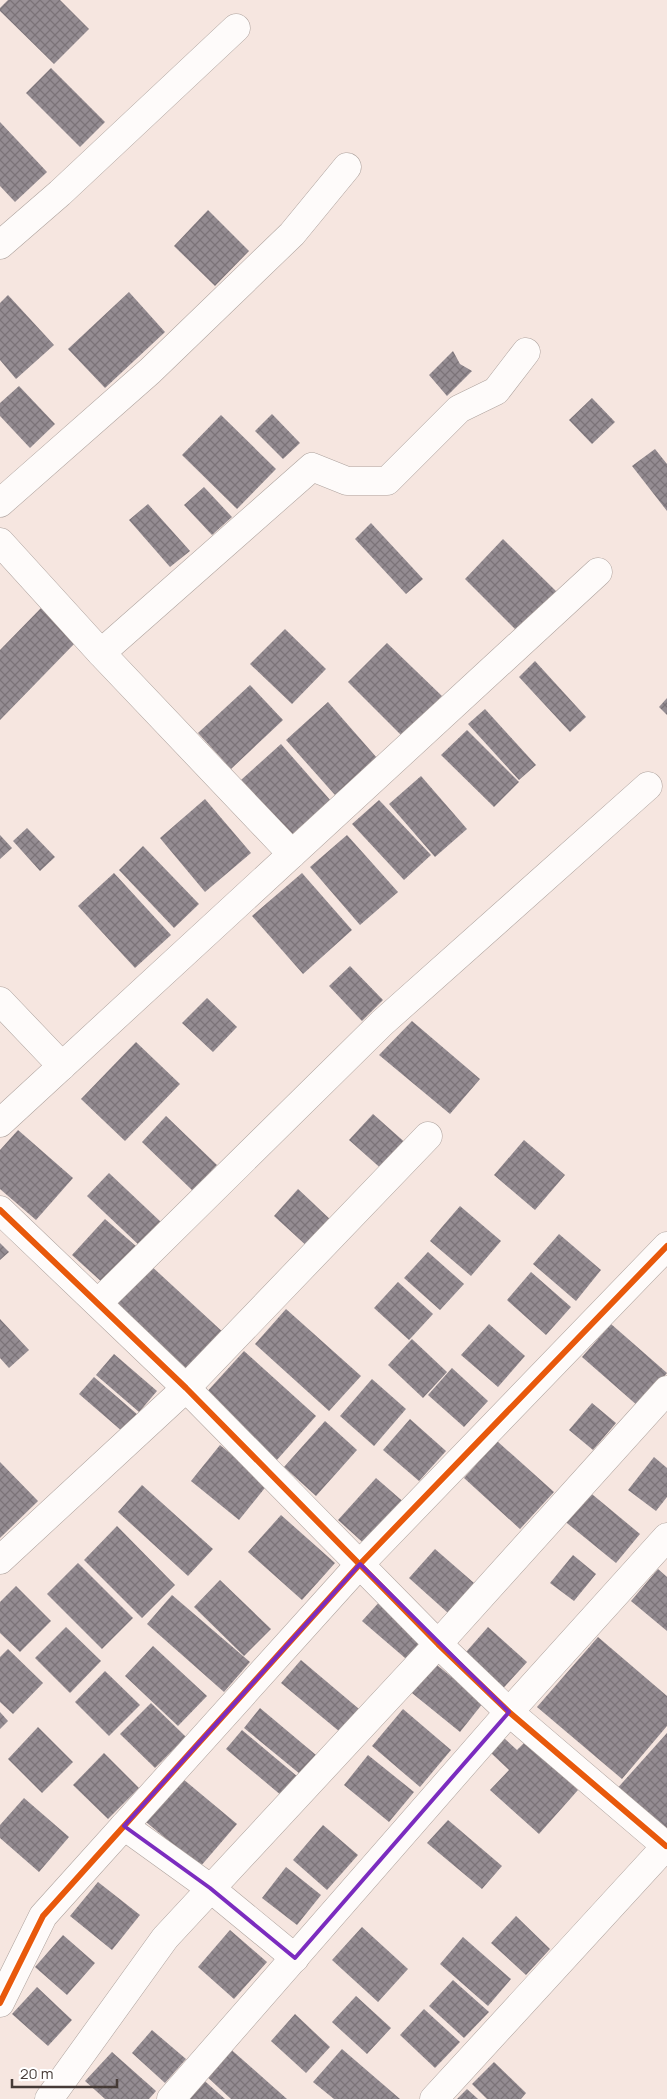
<svg xmlns="http://www.w3.org/2000/svg" width="667" height="2099" viewBox="0 0 667 2099" font-family="Manrope,sans-serif">
	<style>
		.building { fill: url(#building-cross-hatch) }
		.lines { fill: none; stroke-linecap: round; stroke-linejoin: round }
		.minor-casing { stroke: #ada29d; stroke-width: 29 }
		.minor { stroke: #fefbfa; stroke-width: 28 }
		.cycleway-casing { stroke: #fff; stroke-width: 9 }
		.cycleway { stroke: #e8590c; stroke-width: 6 }
		.marked { fill: none; stroke: #7b2cbf; stroke-width: 4; stroke-linejoin: round }
	</style>
	<defs>
		<pattern id="building-cross-hatch" width="8" height="8" patternUnits="userSpaceOnUse" patternTransform="scale(1.25)"><rect width="8" height="8" fill="#948c92"/><path d="M0 0l8 8M0 8l8-8" fill="none" stroke="#7b7378"/></pattern>
	</defs>
	<rect width="100%" height="100%" fill="#f6e6e0"/>
	<g class="building">
		<path d="M8,0H60L89,29L54,64L0,11V8Z"/>
		<path d="M51,68L105,122L80,147L26,93Z"/>
		<path d="M0,122L47,172L15,202L0,186Z"/>
		<path d="M208,210L249,251L215,286L174,246Z"/>
		<path d="M129,292L165,332L105,388L68,349Z"/>
		<path d="M8,295L54,345L16,379L0,360V303Z"/>
		<path d="M453,351L460,364L472,371L447,396L429,375Z"/>
		<path d="M19,386L55,424L30,448L0,416V403Z"/>
		<path d="M592,398L615,422L592,444L569,420Z"/>
		<path d="M272,414L300,443L283,459L255,431Z"/>
		<path d="M221,415L276,469L237,509L182,455Z"/>
		<path d="M655,449L667,464V511L632,466Z"/>
		<path d="M204,487L232,517L212,535L184,505Z"/>
		<path d="M148,504L190,551L170,567L129,520Z"/>
		<path d="M371,523L423,579L406,594L355,539Z"/>
		<path d="M503,539L559,594L520,634L465,579Z"/>
		<path d="M41,608L76,642L0,720V650Z"/>
		<path d="M285,629L326,669L292,704L250,664Z"/>
		<path d="M387,643L442,696L403,737L348,682Z"/>
		<path d="M535,661L586,717L570,732L519,677Z"/>
		<path d="M250,685L283,720L231,769L198,733Z"/>
		<path d="M667,698V715L659,707Z"/>
		<path d="M328,702L377,758L335,795L286,740Z"/>
		<path d="M485,709L536,765L519,780L468,724Z"/>
		<path d="M467,730L519,782L494,807L441,755Z"/>
		<path d="M281,744L331,801L291,835L241,780Z"/>
		<path d="M421,776L467,829L435,857L389,804Z"/>
		<path d="M205,799L251,853L205,892L160,838Z"/>
		<path d="M379,800L431,855L404,880L352,824Z"/>
		<path d="M27,828L55,857L40,871L13,841Z"/>
		<path d="M0,835L12,848L0,859Z"/>
		<path d="M347,835L398,892L360,925L310,867Z"/>
		<path d="M143,846L199,904L174,928L119,870Z"/>
		<path d="M114,873L171,935L135,968L78,906Z"/>
		<path d="M302,873L352,930L303,974L252,916Z"/>
		<path d="M350,966L383,1000L362,1021L329,986Z"/>
		<path d="M207,998L237,1027L213,1052L182,1023Z"/>
		<path d="M412,1021L480,1079L450,1114L379,1055Z"/>
		<path d="M136,1042L180,1084L125,1141L81,1099Z"/>
		<path d="M373,1114L409,1146L385,1172L349,1140Z"/>
		<path d="M166,1116L217,1165L193,1191L142,1142Z"/>
		<path d="M18,1130L73,1178L36,1220L0,1189V1150Z"/>
		<path d="M524,1140L565,1175L535,1210L494,1175Z"/>
		<path d="M109,1173L163,1224L141,1247L87,1196Z"/>
		<path d="M298,1189L333,1222L309,1248L274,1216Z"/>
		<path d="M460,1206L501,1241L471,1276L430,1241Z"/>
		<path d="M105,1219L137,1247L104,1284L72,1255Z"/>
		<path d="M559,1234L601,1270L576,1301L533,1264Z"/>
		<path d="M0,1243L9,1252L0,1260Z"/>
		<path d="M428,1252L464,1284L440,1310L404,1278Z"/>
		<path d="M148,1263L226,1335L190,1372L113,1301Z"/>
		<path d="M531,1272L571,1307L546,1335L507,1300Z"/>
		<path d="M398,1282L433,1314L409,1340L374,1308Z"/>
		<path d="M286,1309L361,1376L329,1411L255,1344Z"/>
		<path d="M0,1319L29,1350L9,1368L0,1358Z"/>
		<path d="M489,1324L525,1356L498,1387L461,1355Z"/>
		<path d="M611,1324L667,1373L638,1406L582,1357Z"/>
		<path d="M412,1339L447,1372L423,1398L388,1365Z"/>
		<path d="M244,1351L316,1416L276,1461L204,1395Z"/>
		<path d="M114,1354L157,1391L139,1412L96,1375Z"/>
		<path d="M452,1368L488,1401L464,1427L428,1395Z"/>
		<path d="M94,1377L138,1415L123,1432L79,1394Z"/>
		<path d="M372,1379L406,1409L374,1446L340,1416Z"/>
		<path d="M592,1403L616,1423L593,1450L569,1430Z"/>
		<path d="M410,1419L446,1451L419,1481L383,1450Z"/>
		<path d="M325,1421L357,1450L316,1496L284,1467Z"/>
		<path d="M497,1441L554,1492L520,1529L464,1478Z"/>
		<path d="M220,1445L268,1484L239,1520L191,1481Z"/>
		<path d="M654,1457L667,1468V1497L656,1511L628,1490Z"/>
		<path d="M0,1462L38,1501L0,1538Z"/>
		<path d="M376,1478L407,1505L369,1548L338,1520Z"/>
		<path d="M142,1485L213,1549L188,1576L118,1512Z"/>
		<path d="M587,1490L640,1534L616,1563L562,1519Z"/>
		<path d="M281,1515L335,1563L302,1600L248,1552Z"/>
		<path d="M117,1526L175,1585L142,1618L84,1560Z"/>
		<path d="M435,1549L474,1583L448,1613L409,1578Z"/>
		<path d="M573,1555L596,1574L574,1601L550,1583Z"/>
		<path d="M78,1563L133,1618L102,1649L47,1594Z"/>
		<path d="M658,1569L667,1577V1631L631,1601Z"/>
		<path d="M220,1580L271,1629L244,1656L194,1607Z"/>
		<path d="M16,1586L51,1621L20,1652L0,1633V1602Z"/>
		<path d="M172,1595L250,1662L224,1692L147,1624Z"/>
		<path d="M382,1599L432,1642L412,1664L362,1621Z"/>
		<path d="M66,1627L101,1661L70,1693L35,1658Z"/>
		<path d="M488,1627L527,1662L498,1694L459,1660Z"/>
		<path d="M598,1637L667,1696V1726L622,1779L537,1707Z"/>
		<path d="M153,1646L207,1696L178,1726L125,1676Z"/>
		<path d="M8,1649L43,1683L13,1714L0,1702V1657Z"/>
		<path d="M301,1660L359,1709L340,1732L281,1683Z"/>
		<path d="M431,1660L483,1703L460,1732L407,1689Z"/>
		<path d="M105,1671L140,1705L109,1736L75,1702Z"/>
		<path d="M151,1703L186,1737L155,1768L120,1734Z"/>
		<path d="M260,1708L316,1755L300,1774L244,1728Z"/>
		<path d="M403,1709L451,1750L420,1787L372,1746Z"/>
		<path d="M0,1712L8,1721L0,1729Z"/>
		<path d="M38,1727L73,1762L42,1793L8,1759Z"/>
		<path d="M242,1730L298,1777L282,1796L226,1749Z"/>
		<path d="M667,1733V1829L614,1792Z"/>
		<path d="M504,1738L517,1750L525,1742L578,1790L539,1834L490,1790L509,1770L491,1753Z"/>
		<path d="M104,1753L139,1788L108,1819L73,1785Z"/>
		<path d="M368,1755L414,1792L389,1822L344,1785Z"/>
		<path d="M177,1774L237,1824L200,1867L140,1817Z"/>
		<path d="M24,1798L69,1837L39,1872L0,1838V1825Z"/>
		<path d="M448,1820L502,1866L482,1889L427,1843Z"/>
		<path d="M323,1825L358,1855L327,1890L293,1860Z"/>
		<path d="M286,1867L321,1895L297,1925L262,1898Z"/>
		<path d="M98,1882L140,1915L112,1950L70,1916Z"/>
		<path d="M516,1916L550,1949L526,1975L491,1943Z"/>
		<path d="M362,1927L408,1969L378,2002L332,1960Z"/>
		<path d="M230,1930L267,1962L234,1999L198,1967Z"/>
		<path d="M63,1935L95,1963L67,1995L35,1967Z"/>
		<path d="M463,1937L511,1979L488,2006L440,1964Z"/>
		<path d="M453,1980L489,2012L464,2038L429,2006Z"/>
		<path d="M37,1987L72,2020L48,2046L12,2014Z"/>
		<path d="M356,1996L391,2028L367,2054L332,2022Z"/>
		<path d="M424,2009L460,2042L435,2068L400,2035Z"/>
		<path d="M295,2014L330,2047L306,2073L271,2041Z"/>
		<path d="M152,2030L186,2059L165,2083L132,2053Z"/>
		<path d="M227,2046L287,2099H231L203,2073Z"/>
		<path d="M342,2049L400,2099H334L313,2082Z"/>
		<path d="M112,2052L156,2091L149,2099H105L85,2081Z"/>
		<path d="M494,2062L526,2093L521,2099H487L472,2084Z"/>
		<path d="M199,2076L225,2099H178Z"/>
		<path d="M467,2089L478,2099H457Z"/>
	</g>
	<g class="lines">
		<defs>
			<g id="minor">
				<path d="M0,245L60,193L236,28"/>
				<path d="M0,503L150,371L292,234L347,167"/>
				<path d="M0,542L101,653L292,854"/>
				<path d="M101,653L312,467L347,481H387L459,409L496,391L526,352"/>
				<path d="M0,1001L62,1066"/>
				<path d="M0,1123L598,572"/>
				<path d="M0,1210L186,1388L438,1644L509,1712L666,1846"/>
				<path d="M98,1303L382,1023L648,786"/>
				<path d="M0,1560L186,1388L428,1136"/>
				<path d="M124,1826L210,1888L295,1958"/>
				<path d="M0,2003L43,1916L360,1564L667,1246"/>
				<path d="M49,2099L165,1938L438,1644L667,1390"/>
				<path d="M171,2099L509,1712L667,1537"/>
				<path d="M434,2099L667,1845"/>
			</g>
		</defs>
		<use href="#minor" class="minor-casing"/>
		<use href="#minor" class="minor"/>
		<defs>
			<g id="cycleway">
				<path d="M0,1210L186,1388L438,1644L509,1712L666,1846"/>
				<path d="M0,2003L43,1916L360,1564L667,1246"/>
			</g>
		</defs>
		<use href="#cycleway" class="cycleway-casing"/>
		<use href="#cycleway" class="cycleway"/>
	</g>
	<path class="marked" d="M360,1564L509,1712L295,1958L210,1888L124,1826Z"/>
	<path d="M12 2079v8h105v-8" fill="none" stroke="#453a36" stroke-width="2.5"/>
	<text x="20" y="2079" font-size="15" fill="#453a36" stroke="#ffffff" stroke-width="4" paint-order="stroke">20 m</text>
</svg>
